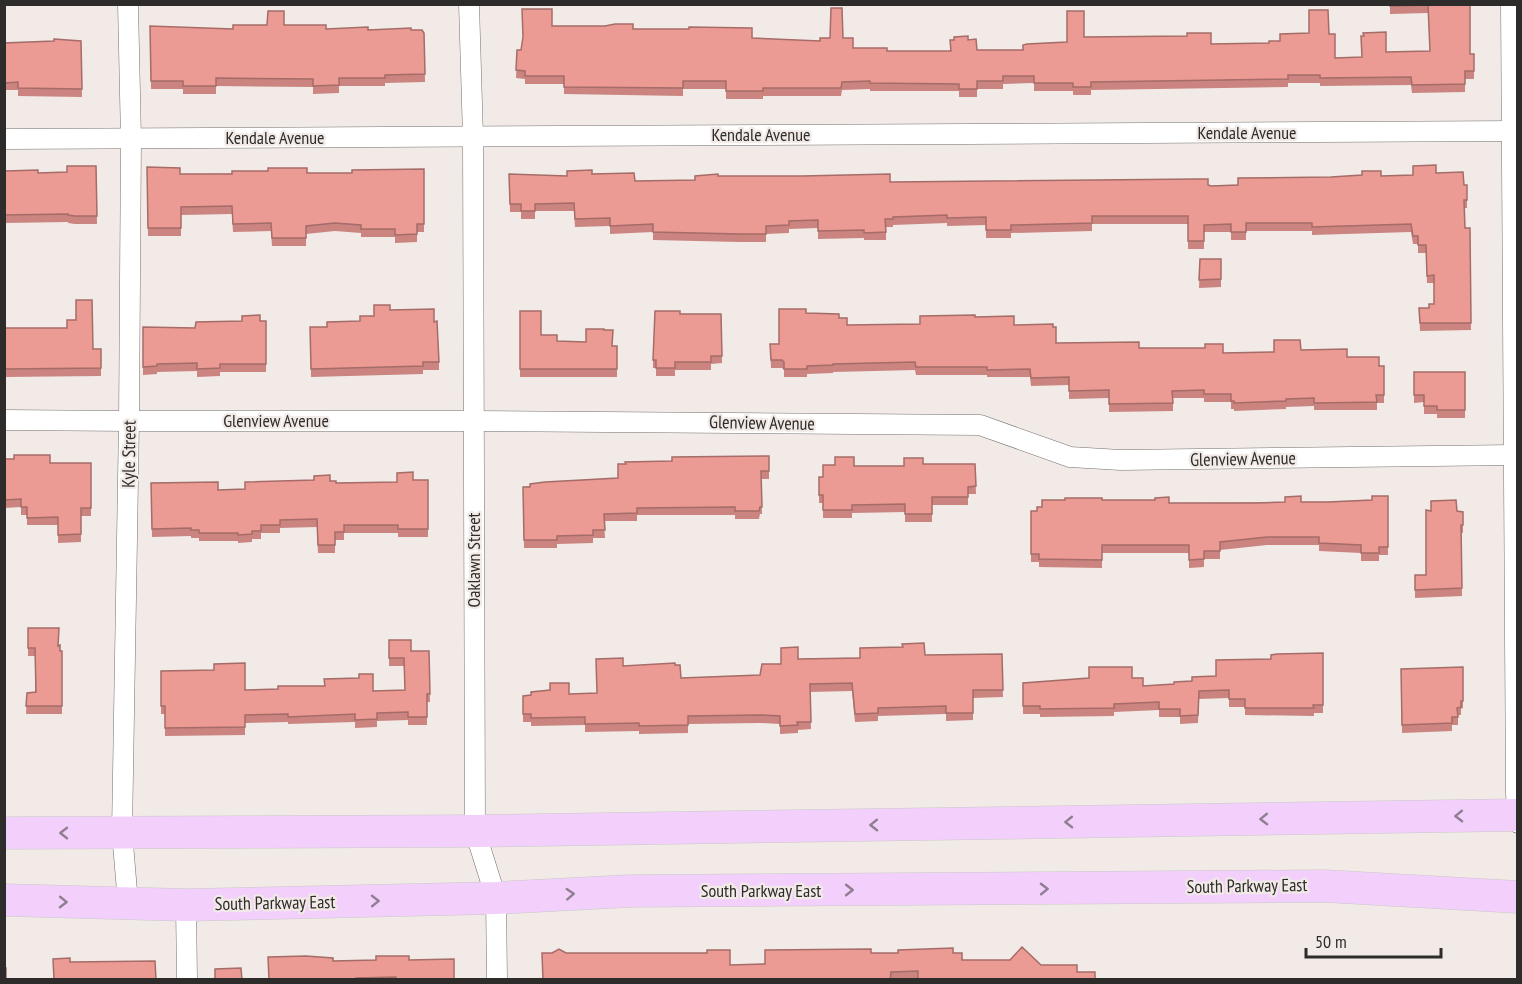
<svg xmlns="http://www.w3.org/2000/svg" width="1522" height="984" viewBox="0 0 1522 984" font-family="'PT Sans Narrow',sans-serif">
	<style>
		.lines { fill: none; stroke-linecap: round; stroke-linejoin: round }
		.street-casing { stroke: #76716e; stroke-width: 21 }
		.primary-casing { stroke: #c9c8c8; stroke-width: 33 }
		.street { stroke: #fff; stroke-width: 20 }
		.primary { stroke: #f2d0fb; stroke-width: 32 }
		.wall { fill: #cb847f }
		.building { fill: #ec9a94; stroke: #a56c68; stroke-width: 1.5 }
		.oneway { stroke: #907e92 }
		.labels { text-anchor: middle; stroke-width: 4.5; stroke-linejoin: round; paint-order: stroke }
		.street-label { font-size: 18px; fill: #2e2c2a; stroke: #f1eae7 }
	</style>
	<rect width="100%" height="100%" fill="#f1eae7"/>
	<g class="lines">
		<defs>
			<g id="street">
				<path d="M469,4L473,137L475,831L496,898L497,980"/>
				<path d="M1511,4L1516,793L1518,823"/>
				<path d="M4,139L1518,131"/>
				<path d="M4,420L129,421H473L980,425L1070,457L1121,460L1514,455"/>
				<path d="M128,903L122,832L129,421L131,139L128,4"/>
				<path d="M186,905L187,980"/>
			</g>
			<g id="primary">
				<path d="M4,833L475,831L1518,815"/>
				<path d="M4,900L186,905L496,898L630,891L1324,886L1518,897"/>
			</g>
		</defs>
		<use href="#street" class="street-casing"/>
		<use href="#primary" class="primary-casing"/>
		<use href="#street" class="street"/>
		<use href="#primary" class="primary"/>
	</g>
	<g class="wall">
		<path d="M1390,4H1470V54L1474,71V79H1465V92L1412,93L1411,85L1320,86V83H1288V87L1091,90V95H1073V91H1034V83L1003,84V89H977V97H959V91H870V89L842,90L841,96H763V99H726V89H683V96L564,94V84H525V79L516,78L517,50H521L552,26L633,29L752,38L820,41L843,38L853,48L887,51H951L968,40L977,50H1023L1067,42L1084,37L1211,44L1269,43L1329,34L1335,58L1362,57L1386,52L1430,51L1428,13L1390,14Z"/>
		<path d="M284,25L326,29L411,30L424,33L425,82L385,83V86H339V93L313,94V87L216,86V94H183V89H151L150,26L233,29Z"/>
		<path d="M81,41L82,97L18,96V90H4V43Z"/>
		<path d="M4,165L5,171L38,173L67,172L96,166L97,224H75L68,223V222L4,223Z"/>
		<path d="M147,167L180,174L352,173L424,169V232H417V242L395,243V237H361V233L335,231L306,234V246H272L271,231L233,232L232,214L181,215V236H148Z"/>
		<path d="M1436,173L1464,185H1467V208H1464L1465,228H1470L1471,330L1420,331L1419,308H1429L1434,304V283H1427L1426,253H1418V244H1413L1411,232L1312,235V231H1246V240H1231V232H1204V249H1188V224H1092V231L1011,233V238H986V225L947,226V223L893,225V227H886V240H864V238L818,239V228L789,229V233L766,234V242H740L653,240V232L610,234V226L575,227L574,211H535V219H521V212H510L509,174L567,176L592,174L635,181L695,180L718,176L890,182L1211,186L1413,175Z"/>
		<path d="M1200,259H1221V287L1199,288Z"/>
		<path d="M390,310L434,322L439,362V370H423V374L311,377L310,327H327L360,321Z"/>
		<path d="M520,311L541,335L557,341L586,342L604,330L612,346H617V377H520Z"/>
		<path d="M806,313L839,318L847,325L920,324L975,317L1014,325L1056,343L1223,353L1274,352L1301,350L1347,357L1379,366H1384V403H1377V410H1314V406L1286,407V409L1234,411V409H1231V402H1204V398H1173V411L1109,412V398L1069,399V385L1031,386L1030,377H987V375H916L915,370L833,372V373L807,374V377H784V370L782,368H771L770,344H779Z"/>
		<path d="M680,314H721L722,363L711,364V370H675V376H656V368H653V360Z"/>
		<path d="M260,321H266V372H220V376L197,377V371L157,372V374L143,375V327L195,328Z"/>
		<path d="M4,328L93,349H101V376L4,377Z"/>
		<path d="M1414,372H1465V418H1437V414H1424V402L1414,403Z"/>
		<path d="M769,456V479H761L762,514H760L759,519H735V515H637V521H604L605,538H593V543L557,544V548H524L523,487L618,478Z"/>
		<path d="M4,459L50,463H91V516H81V542L58,543V525H27V515H21V507L4,508Z"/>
		<path d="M923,464H975L976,494H968V505H932V522H905V512L852,513V518H823V503H819V477H823L854,466H904Z"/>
		<path d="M413,480H428V537H398V533H344V540H335V553H318L317,527L280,528V533H261V539H252V542L238,543V541H199V538H191V536L152,537L151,483L218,490L245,489L330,481L336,483L397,482Z"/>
		<path d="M1388,496V555H1379V561H1361V553L1319,551V545H1267L1220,550V559H1204V567L1189,568V553H1102V568L1039,567V562H1031V511H1037L1042,507L1102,500L1169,503L1328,502L1372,500Z"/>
		<path d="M1457,511L1463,512V533H1461L1462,596L1415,598V575H1426Z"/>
		<path d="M28,628L58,646L60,651H62V714H26L27,693L35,692V656H28Z"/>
		<path d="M389,640L411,651H429L430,702H427V725H408V720L377,721V727L355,728V722L288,724V722L245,723V735L165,736V714H161V671L245,690L373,691L405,690L404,666H389Z"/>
		<path d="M1323,653V713H1314V716L1245,715V707H1229V698L1199,699L1198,723L1180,724V717H1159V710L1114,712V716L1040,717V714H1023V683L1132,678L1143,686L1174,684L1216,676L1271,659Z"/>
		<path d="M1002,654L1003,697L973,698V720L946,721V714L878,716V721L855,722L852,691L810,692L811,729L798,730V733L780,734V724L760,723L688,724V733L639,734V731L585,732V725L531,726V722H523V696L596,693L623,666L675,665L681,678L760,675L781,664L798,659Z"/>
		<path d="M1463,667V708L1461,709V715H1458V725H1452V731L1402,733L1401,669Z"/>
		<path d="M566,953L730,965L765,964L871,953H953L962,960L1041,965L918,979L542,980Z"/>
		<path d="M376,960H409L454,980H269L333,961Z"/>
	</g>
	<g class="building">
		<path d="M1390,4H1470V54H1474V71H1465V84L1412,85L1411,77L1320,78V75H1288V79L1091,82V87H1073V83H1034V76H1003V81H977V89H959V84L870,83V81L842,82L841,88H763V91H726V81H683V88L564,87V76H525V71L516,70L517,50H521L523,37L522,9H552V26H605L615,24H633V29H689V27L752,28V38L820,41V38H830L831,8H842L843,38H853V48H887V51H951L950,40H954V37L968,36V40L976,39L977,50H1023V45L1027,44L1067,42V11H1084V37L1187,36V33H1211V44L1269,43V41H1280V34L1309,33V10H1328L1329,34H1335V58L1362,57L1361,36H1364L1363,33L1386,32V52L1430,51L1428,5L1390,6Z"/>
		<path d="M268,11H284V25H326V29L368,27V30L411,28V30H422L424,33L425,74L385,75V78H339V85L313,86V79L216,78V86H183V81H151L150,26L233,29V25H267Z"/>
		<path d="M54,39L81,41L82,89L18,88V82L4,83V43L54,41Z"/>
		<path d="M4,165L5,171L38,170V173L67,172V166H96L97,216H75L68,215V214L4,215Z"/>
		<path d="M1436,165V173L1463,172L1464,185H1467V200H1464L1465,228H1470L1471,323H1420L1419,308H1429V304H1434V275L1427,276L1426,245H1418V236H1413L1411,224L1312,227V223H1246V232H1231V224L1204,225V241H1188V216H1092V223L1011,225V230H986V217L947,218V215L893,217V219H885L886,232L864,233V230L818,231V220L789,221V225L766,226V234H740L653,232V224L610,226V218L575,219L574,203L535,204V211H521V204H510L509,174L567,176V171L592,170V174L634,173L635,181L695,180V176L718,174V176H802L890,174V182L1199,179H1208V185L1211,186L1238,185V178L1331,177L1362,175V171H1381V176L1413,175V166Z"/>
		<path d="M147,167L180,168V174H232V171H268V168H307V173H352V170L424,169V224H417V234L395,235V229H361V225L335,223L306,226V238H272L271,223L233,224L232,206L181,207V228H148Z"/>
		<path d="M1200,259H1221V279L1199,280Z"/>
		<path d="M76,300H92L93,349H101V368L4,369V328H67V320H76Z"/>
		<path d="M374,305H390V310L434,309V322L437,321L439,362H423V366L311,369L310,327H327V322L360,321V316H374Z"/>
		<path d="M779,309H806V313L839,314V318H847V325L920,324V316L975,315V317L1014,316V325L1053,324V327H1056V343L1139,342V348H1205V344H1223V353L1274,352V340H1300L1301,350L1347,349V357H1379V366H1384V395H1376L1377,402L1314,403V398L1286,399V401L1234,403V401H1231V394H1204V390L1172,391L1173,403L1109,404V390L1069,391V377L1031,378L1030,369L987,370V367H916L915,362L833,364V365L807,366V369H784V362L782,360H771L770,344H779Z"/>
		<path d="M520,311H541V335H557V341L586,342V329H604V330H613L612,346H617V369H520Z"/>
		<path d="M655,311H680V314H721L722,356H711V362H675V368H656V360H653Z"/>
		<path d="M260,315V321H266V364H220V368L197,369V363L157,364V366L143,367V327L195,328L196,322L242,321V316Z"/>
		<path d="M1414,372H1465V410H1437V406H1424V395H1414Z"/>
		<path d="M14,455H50V463H91V508H81V534L58,535V517L27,518V507H21V499L4,500V459H14Z"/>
		<path d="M769,456V471H761L762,507H760L759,511H735V507L637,508V513L604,514L605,530H593V535L557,536V540H524L523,487H530V484L545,482L618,478V464H626L625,462L672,461V457Z"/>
		<path d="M835,457H854V466H904V458H923V464H975L976,486L968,487V497H932V514H905V504L852,505V510H823V495H819V477H823V465H835Z"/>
		<path d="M413,472V480H428V529H398V525H344V532H335V545H318L317,519L280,520V525H261V531H252V534L238,535V533H199V530H191V528L152,529L151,483L218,482V490L245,489V482L314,480V476L330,475V481H336V483L397,482V473Z"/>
		<path d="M1301,496V502H1328L1372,500V496H1388V547H1379V553H1361V545L1319,543V537H1267L1220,542V551H1204V559L1189,560V545H1102V560L1039,559V554H1031V511H1037V507H1042V500H1065V498H1102V500H1155V498L1169,497V503H1256L1285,502V497Z"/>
		<path d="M1456,500L1457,511L1463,512V525H1461L1462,588L1415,590V575H1426V510L1431,511V501Z"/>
		<path d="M28,628H59L58,646L60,645V651H62V706H26L27,693L36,692L35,648H28Z"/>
		<path d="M389,640H411V651H429L430,694H427V717H408V712L377,713V719L355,720V714L288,717V714L245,715V727L165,728V706H161V671L214,670V664L245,663V690L278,689V686H325L324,679L359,678V674H373V691L405,690L404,658H389Z"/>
		<path d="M924,643L925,655L1002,654L1003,690H973V713H946V706L878,708V713L855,714L852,683L810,684L811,722H797L798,725L780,726V716L760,715L688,716V725L639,726V723L585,724V717L531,718V714H523V696L531,695V692L550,690V683H569V694L597,693L596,659L623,658V666L675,663V665H680L681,678L760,675L762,664H781V648L798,647V659L860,658V648L903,647L902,644Z"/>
		<path d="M1323,653V705H1313L1314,708H1245V699H1229V690L1199,691L1198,715L1180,716V709H1159V702L1114,704V708L1040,709V706H1023V683L1089,678V667H1132V678H1143V686L1174,684V682L1192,681V677L1216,676V660L1271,659V655L1277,654Z"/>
		<path d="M1463,667V701H1461V707L1457,708L1458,717H1452V723L1402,725L1401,669Z"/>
		<path d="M1022,947L1041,965H1077V972H1095V980H918V971L891,972L890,980H543L542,953H552L559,949L566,953H707V950H730V965L765,964V950L871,949V953H898V950L953,948V953H962V960H1010Z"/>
		<path d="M306,956L333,958V961L376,960V956H409V960L454,959V980H396V977L356,978V980H269L268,957Z"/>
		<path d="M70,958V962L155,961L156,980H54L53,959Z"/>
		<rect x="4" y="968" width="2" height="12"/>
		<path d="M241,968L242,980H215V969Z"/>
	</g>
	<defs><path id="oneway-chevron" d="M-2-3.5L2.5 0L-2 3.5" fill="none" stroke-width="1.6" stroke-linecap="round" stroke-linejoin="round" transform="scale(1.5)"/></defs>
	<g class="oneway">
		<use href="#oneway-chevron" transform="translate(1459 816) rotate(179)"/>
		<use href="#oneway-chevron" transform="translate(1264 819) rotate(179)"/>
		<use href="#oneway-chevron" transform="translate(1069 822) rotate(179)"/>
		<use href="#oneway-chevron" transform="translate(874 825) rotate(179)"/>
		<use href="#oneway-chevron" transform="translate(64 833) rotate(180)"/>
		<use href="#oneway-chevron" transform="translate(1044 889) rotate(-1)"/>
		<use href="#oneway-chevron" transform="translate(849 890)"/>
		<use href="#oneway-chevron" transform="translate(570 894) rotate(-3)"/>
		<use href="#oneway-chevron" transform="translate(375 901) rotate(-1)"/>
		<use href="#oneway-chevron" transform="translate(63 902) rotate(1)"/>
	</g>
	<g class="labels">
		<g class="street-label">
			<text x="1247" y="139">Kendale Avenue</text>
			<text x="761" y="141">Kendale Avenue</text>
			<text x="275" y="144">Kendale Avenue</text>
			<text x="276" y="427">Glenview Avenue</text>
			<text transform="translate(762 423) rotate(1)" y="6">Glenview Avenue</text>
			<text transform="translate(129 454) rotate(-89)" y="6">Kyle Street</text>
			<text transform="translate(1243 459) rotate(-1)" y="6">Glenview Avenue</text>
			<text transform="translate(474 560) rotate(-90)" y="6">Oaklawn Street</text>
			<text transform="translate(1247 886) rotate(-1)" y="6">South Parkway East</text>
			<text x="761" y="897">South Parkway East</text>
			<text transform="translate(275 903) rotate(-1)" y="6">South Parkway East</text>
		</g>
	</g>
	<rect width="1522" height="984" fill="none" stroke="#2e2c2a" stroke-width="12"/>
	<path d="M1306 948v9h135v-9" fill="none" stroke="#2e2c2a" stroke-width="3"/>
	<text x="1315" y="948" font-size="18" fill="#2e2c2a" stroke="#f1eae7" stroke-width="4.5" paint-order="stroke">50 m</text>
</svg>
